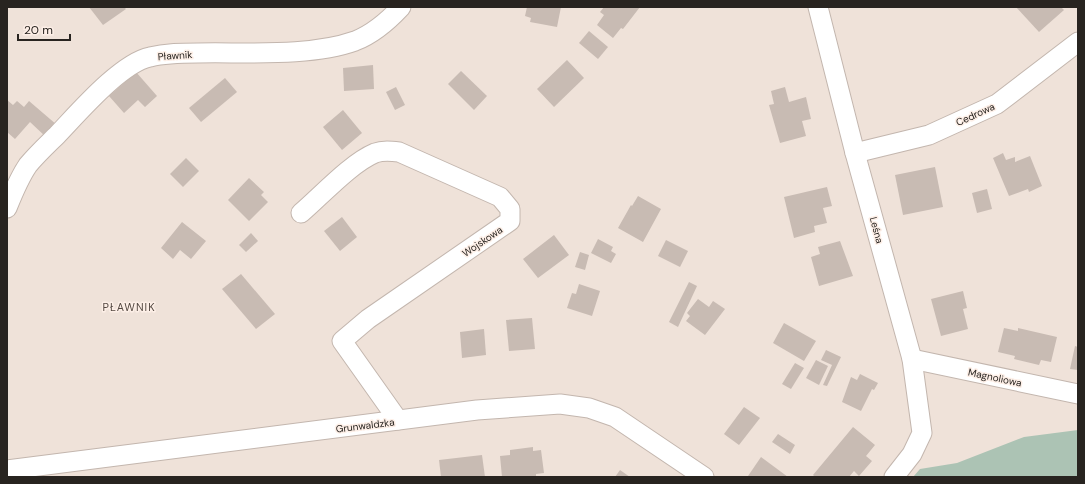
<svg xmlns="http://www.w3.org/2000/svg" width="1085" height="484" viewBox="0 0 1085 484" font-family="'DM Sans',sans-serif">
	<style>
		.green { fill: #acc3b4 }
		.building { fill: #c8bbb3 }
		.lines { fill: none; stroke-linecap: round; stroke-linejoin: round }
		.minor-casing { stroke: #c3b6ae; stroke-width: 21 }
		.minor { stroke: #fff; stroke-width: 19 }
		.labels { text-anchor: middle; stroke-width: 3; stroke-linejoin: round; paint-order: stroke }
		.street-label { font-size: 10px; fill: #282420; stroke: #fdefe7 }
		.neighbourhood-label { font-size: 11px; letter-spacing: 1px; fill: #534841; stroke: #fdefe7 }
	</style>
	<rect width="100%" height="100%" fill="#efe2d9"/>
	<path class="green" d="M1078,430V477H913L920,469L957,463L1024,437Z"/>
	<g class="building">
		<path d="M89,7H124L126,9L103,25Z"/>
		<path d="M527,7H561L557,27L530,22L531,18L525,16Z"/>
		<path d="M604,7H640L623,29L621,28L613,38L597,25L604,15L600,12Z"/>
		<path d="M1016,7H1061L1064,10L1039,32Z"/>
		<path d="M589,31L608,47L598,59L579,43Z"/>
		<path d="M567,60L584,78L554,107L537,89Z"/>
		<path d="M373,65L374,89L344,91L343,68Z"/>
		<path d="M461,71L487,96L474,110L448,84Z"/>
		<path d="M136,72L157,96L145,107L138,100L124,113L109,96L125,82L124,80L125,82Z"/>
		<path d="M225,78L237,92L201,122L189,108Z"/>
		<path d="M396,87L405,105L395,110L386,92Z"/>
		<path d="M785,87L789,102L806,97L811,119L802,121L806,136L780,143L769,105L774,104L771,91Z"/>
		<path d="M7,100L13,105L17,101L24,107L29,101L57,125L46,137L30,122L15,139L7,132Z"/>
		<path d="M343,110L362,133L342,150L323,127Z"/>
		<path d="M1003,153L1006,160L1015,157V162L1030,156L1042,186L1029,192L1028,189L1009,196L993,158Z"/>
		<path d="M186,158L199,171L183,187L170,174Z"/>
		<path d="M935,167L943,207L903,215L895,175Z"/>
		<path d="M249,178L264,192L261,195L268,202L249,221L228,200Z"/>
		<path d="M827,187L832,206L823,208L827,223L814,226L815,232L794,238L784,197Z"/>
		<path d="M987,189L992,209L977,213L972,193Z"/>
		<path d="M638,196L661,209L643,242L618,228L631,205L632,206Z"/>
		<path d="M342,217L357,237L340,251L324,231Z"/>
		<path d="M182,222L206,241L191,259L180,250L173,259L161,248Z"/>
		<path d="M251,233L258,241L246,252L239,245Z"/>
		<path d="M554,235L569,255L538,278L523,259Z"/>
		<path d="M598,239L613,247L611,251L616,254L611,263L591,253Z"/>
		<path d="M666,240L688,251L680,267L658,256Z"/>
		<path d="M840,241L853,276L819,286L811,257L820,254L818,247Z"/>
		<path d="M580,252L589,255L585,270L575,267Z"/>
		<path d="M241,274L275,314L256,329L222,289Z"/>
		<path d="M689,282L697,286L678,327L669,322Z"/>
		<path d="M579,284L600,291L592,316L567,308L572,293L576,294Z"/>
		<path d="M963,291L967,308L963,309L968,329L941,336L931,299Z"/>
		<path d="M698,299L709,307L713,301L725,309L705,335L686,321L690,316L687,313Z"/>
		<path d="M532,318L535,349L509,351L506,320Z"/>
		<path d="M784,323L816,341L804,361L773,343Z"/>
		<path d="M1004,328L1018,331V328L1057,337L1051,362L1041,360L1039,365L1014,359L1015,356L998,352Z"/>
		<path d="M484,329L486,355L462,358L460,332Z"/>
		<path d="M1075,346L1078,347V370L1070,369Z"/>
		<path d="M826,350L841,357L827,386L823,385L832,365L821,360Z"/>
		<path d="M816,360L828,366L819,385L806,378Z"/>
		<path d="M795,363L804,368L791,389L782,384Z"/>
		<path d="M860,374L878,383L874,390L872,389L861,411L842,402L851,377L857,380Z"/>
		<path d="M744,407L760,418L739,445L724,434Z"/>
		<path d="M853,427L875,445L866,456L872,461L859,476L854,471L849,477H815L813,475Z"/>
		<path d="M778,434L795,445L790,454L772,442Z"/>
		<path d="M533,447V451L541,450L544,473L536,474V477H502L500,456L510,455V450Z"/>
		<path d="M482,455L485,477H441L439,460Z"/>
		<path d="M761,457L788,477H750L748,476Z"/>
		<path d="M620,470L630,477H615Z"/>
	</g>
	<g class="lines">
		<defs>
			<g id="minor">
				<path d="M818,7L855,153L912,359L922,433L912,454L894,477"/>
				<path d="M855,153L929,135L997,104L1078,42"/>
				<path d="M7,208C13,193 19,178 28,165C37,154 48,144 58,134C79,112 121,63 150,57C166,53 182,53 198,53C245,52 310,57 355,41C373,34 388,21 401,7"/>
				<path d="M301,213C321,196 351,163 375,153C383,150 391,151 399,152L500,197L510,209V221L368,319L342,341L398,420"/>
				<path d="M912,359L1078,394"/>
				<path d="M7,470L477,410L560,404L589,408L615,417L704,477"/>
			</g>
		</defs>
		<use href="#minor" class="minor-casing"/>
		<use href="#minor" class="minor"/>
	</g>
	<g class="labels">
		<g class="street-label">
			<text transform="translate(175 55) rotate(-4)" y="4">Pławnik</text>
			<text transform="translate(975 114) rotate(-25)" y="4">Cedrowa</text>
			<text transform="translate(877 230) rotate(75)" y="4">Leśna</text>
			<text transform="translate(482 241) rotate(-34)" y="4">Wojskowa</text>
			<text transform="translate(995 377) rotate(12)" y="4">Magnoliowa</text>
			<text transform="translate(365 425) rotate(-7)" y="4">Grunwaldzka</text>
		</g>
		<g class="neighbourhood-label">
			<text x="129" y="311">PŁAWNIK</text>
		</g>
	</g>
	<rect width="1085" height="484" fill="none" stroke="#282420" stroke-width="16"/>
	<path d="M18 34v6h52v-6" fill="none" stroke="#282420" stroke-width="2"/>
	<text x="24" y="34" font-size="12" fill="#282420" stroke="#fdefe7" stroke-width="3" paint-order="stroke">20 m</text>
</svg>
